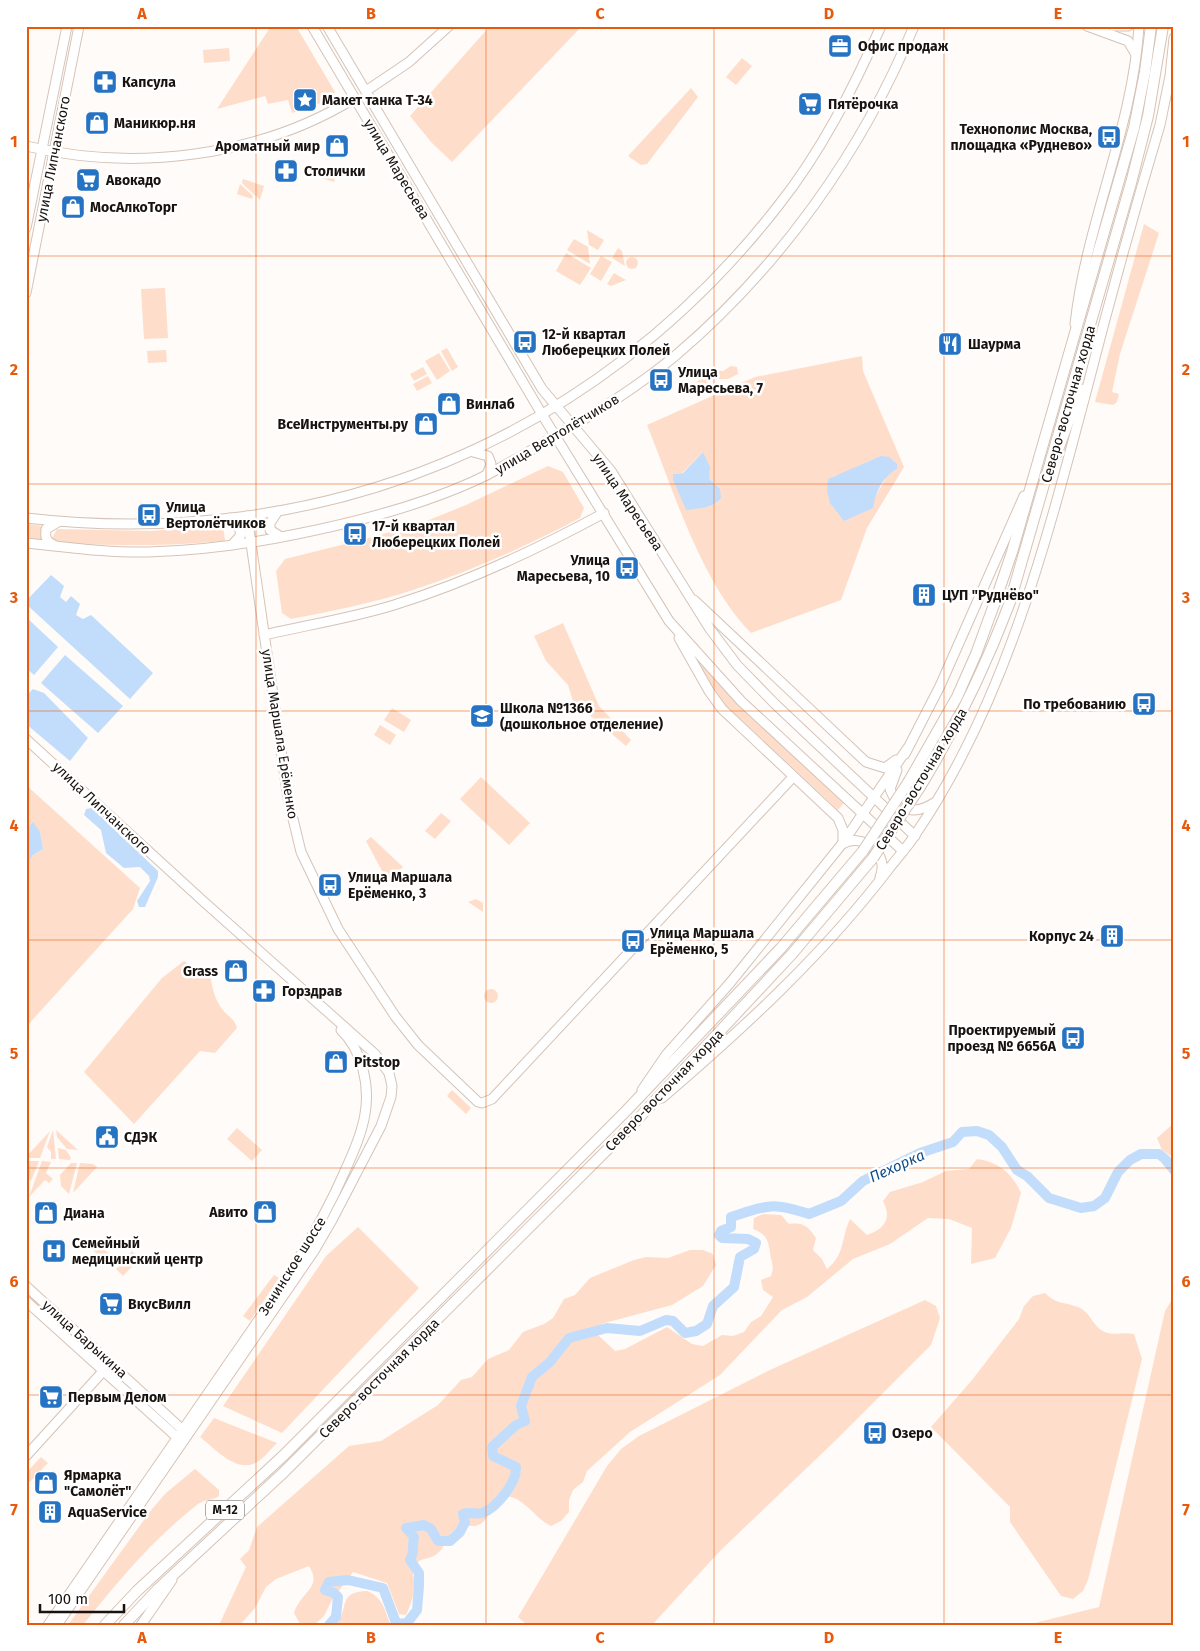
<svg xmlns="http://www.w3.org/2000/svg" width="1200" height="1651" viewBox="0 0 1200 1651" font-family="'Fira Sans',sans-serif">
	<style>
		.green { fill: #fedeca; fill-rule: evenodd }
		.water { fill: #c2ddfc }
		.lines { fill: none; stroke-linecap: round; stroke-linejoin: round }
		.river { stroke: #c2ddfc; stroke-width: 10 }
		.secondary-casing { stroke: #d5c3b7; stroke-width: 11 }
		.highway-casing { stroke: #d5c3b7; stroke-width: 12 }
		.secondary { stroke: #fff; stroke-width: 9 }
		.highway { stroke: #fff; stroke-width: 10 }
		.highway-bridge-casing { stroke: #d5c3b7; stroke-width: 12; stroke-linecap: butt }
		.highway-bridge { stroke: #fff; stroke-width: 10 }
		.grid { fill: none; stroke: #e8590c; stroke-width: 1; stroke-opacity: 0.55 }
		.labels { text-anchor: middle; stroke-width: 5; stroke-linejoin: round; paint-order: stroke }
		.shield { fill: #fff; stroke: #5e5a57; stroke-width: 1 }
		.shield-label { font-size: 12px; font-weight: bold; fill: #19130f }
		.poi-label { font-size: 14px; font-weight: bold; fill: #19130f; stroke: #fff; text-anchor: start }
		.street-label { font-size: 14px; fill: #19130f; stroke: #fff }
		.water-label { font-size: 15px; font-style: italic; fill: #104e8b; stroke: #fff }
		.neatline { fill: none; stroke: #e8590c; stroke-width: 2 }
		.grid-label { font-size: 16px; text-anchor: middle; font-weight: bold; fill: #e8590c }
	</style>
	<rect width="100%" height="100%" fill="#fffbf8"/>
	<g class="green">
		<path d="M271,26H296L335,92L330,100L292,113L288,100L268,104L265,96L217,109Z"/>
		<path d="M490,26H582L452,162L431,142L410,116Z"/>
		<path d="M229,48L230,61L204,63L203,50Z"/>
		<path d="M742,58L752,66L736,85L726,77Z"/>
		<path d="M691,88L698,97L647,164L641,165L628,156Z"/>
		<path d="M324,168L337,172L334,182L321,178Z"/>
		<path d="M243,179L264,186L260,200L242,183Z"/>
		<path d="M240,184L253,196L252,199L237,194Z"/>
		<path d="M1144,224L1159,233L1120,354L1112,392L1119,394L1117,402L1113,405L1095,402Z"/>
		<path d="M587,230L604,240L598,250L589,245Z"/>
		<path d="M574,239L588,247L590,264L567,250Z"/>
		<path d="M618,248L622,251L625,266L612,258Z"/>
		<path d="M566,253L591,268L580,285L556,271Z"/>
		<path d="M601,256L612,262L601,281L590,274Z"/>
		<circle cx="632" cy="263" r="6"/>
		<path d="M614,273L626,280L611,286L607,284Z"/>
		<path d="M165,288L168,338L144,339L141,289Z"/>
		<path d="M447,348L458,367L452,371L441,351Z"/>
		<path d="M166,350L167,362L148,363L147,351Z"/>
		<path d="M439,353L450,371L437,380L425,361Z"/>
		<path d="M862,356L863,371L904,467L867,528L841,600L751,633C701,582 674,492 647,425L755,377ZM703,452L709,478L717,485L673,474L682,473ZM897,469L888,474L874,499L844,521L833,476Z"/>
		<path d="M731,366L737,367L738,374L728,379H713L690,394L683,392C692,382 703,381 711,370L723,371Z"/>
		<path d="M423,367L427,374L414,381L410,374Z"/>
		<path d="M428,376L432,383L417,391L413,384Z"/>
		<path d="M548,466L563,472L584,508L580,518C527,546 471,571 413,590C373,603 332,611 291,619L282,613L276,571L285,559L377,536L429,520L466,505Z"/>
		<path d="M26,524L43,526L41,540L26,539Z"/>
		<path d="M223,524L225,541C167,546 114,547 56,542L52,538L57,529L152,531Z"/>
		<path d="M563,623L599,706L631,740L626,746L573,701L568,685L546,661L534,636Z"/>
		<path d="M697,661L844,803L838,810L720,700Z"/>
		<path d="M392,708L411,720L404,732L384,720Z"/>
		<path d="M380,725L396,735L390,745L374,735Z"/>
		<path d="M481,777L530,823L509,845L460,799Z"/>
		<path d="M26,785L140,888L133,909L26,1027V867L33,855L43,849L40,832L28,826L26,833Z"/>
		<path d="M441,813L451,821L435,839L425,831Z"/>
		<path d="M371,837L403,867L388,882L366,841Z"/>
		<path d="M476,899L483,903V912L468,902Z"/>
		<path d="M184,961L211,979C212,989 216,1001 222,1009C228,1017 235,1019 237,1028L215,1053L200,1051L134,1124L84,1072L162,978Z"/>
		<circle cx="491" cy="996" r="7"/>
		<path d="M452,1090L471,1108L466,1114L447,1096Z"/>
		<path d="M1174,1123V1158L1162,1150L1157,1138Z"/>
		<path d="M237,1128L262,1150L252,1161L227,1139Z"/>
		<path d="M53,1130L56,1159H51V1152L47,1147Z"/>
		<path d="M56,1130L78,1150L67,1149L57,1137Z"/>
		<path d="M50,1131L40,1158H26V1157Z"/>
		<path d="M58,1148L66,1150L71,1158L70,1160L59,1159Z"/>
		<path d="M977,1159C999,1162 1012,1173 1021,1193L1011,1228L995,1258L971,1264L972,1228L949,1219L928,1218L890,1244L853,1259L807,1297L782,1310L720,1375L630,1432L587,1471L583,1482L573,1490L569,1500V1512L561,1521L551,1526C534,1518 523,1495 503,1496C490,1497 491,1516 483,1522C475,1529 470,1524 462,1527C444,1533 448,1543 440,1551C433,1559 426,1557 419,1561C417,1563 414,1567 412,1570C417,1586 413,1600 406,1615L399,1614L387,1583L353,1572L332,1600L324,1616L315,1624H300L294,1613C301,1591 323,1588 309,1566L276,1579L266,1587L255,1608L240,1625H219L246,1567L240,1559L249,1550L257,1527L349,1446L381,1441L438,1405L461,1380L472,1377L488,1359L509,1350L523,1332L544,1324L553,1318L564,1299L575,1295L590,1278L634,1260L646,1257L668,1258L690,1250H703L713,1254L716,1265L703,1286L672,1305L601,1324L598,1335L615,1351L625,1349L667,1327L692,1344L703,1346L722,1335L733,1336L744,1332L751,1322L761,1316L773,1297L763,1290L761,1280L771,1276C775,1264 771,1263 770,1252C768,1239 766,1234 753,1229L754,1218L763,1214L781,1215L789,1224C803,1222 808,1226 816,1238L813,1250L822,1259L827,1269C845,1255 841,1238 850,1219L867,1235C885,1229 892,1218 883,1201L890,1192L923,1182L946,1171L969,1169Z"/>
		<path d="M26,1161H39L31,1181L26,1175Z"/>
		<path d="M42,1161L51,1162L46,1173L53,1179L49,1183L45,1180L29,1197Z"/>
		<path d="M71,1163H77L69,1194L61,1186L60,1175Z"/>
		<path d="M80,1163L93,1164L97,1167L73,1193Z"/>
		<path d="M358,1227L419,1288L282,1433L223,1406L326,1256Z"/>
		<path d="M97,1243L115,1259L109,1265L92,1249Z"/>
		<path d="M132,1251L140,1258L123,1276L116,1269Z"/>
		<path d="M274,1275L279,1278L250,1321L243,1316Z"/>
		<path d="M26,1292L99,1359L98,1361L26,1296Z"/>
		<path d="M1045,1293C1058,1306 1065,1301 1080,1308C1092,1314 1094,1330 1108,1333C1113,1335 1125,1332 1134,1334L1142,1359L1088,1580L1083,1591L1073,1599L1061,1596L1010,1522V1507L931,1427L972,1380L1019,1319L1024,1306L1033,1296Z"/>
		<path d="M1174,1296V1625H1027L1099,1607L1165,1311Z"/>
		<path d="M925,1300L936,1306L940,1318L931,1345L835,1441L720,1551L652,1625H527L518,1617L607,1466L621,1449L639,1436L770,1370Z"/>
		<path d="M214,1418L277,1443C270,1450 262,1461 253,1464C234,1471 213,1447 200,1437Z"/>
		<path d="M41,1457L48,1463L30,1482L26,1478V1473Z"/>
		<path d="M195,1469L219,1490V1496C212,1501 205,1499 198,1504C152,1540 119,1580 83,1625H68L152,1509L166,1493Z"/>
		<path d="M367,1591C384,1598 384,1610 391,1625H337C349,1606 338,1592 367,1591Z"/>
	</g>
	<g class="water">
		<path d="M703,452L710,467L709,478L720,489L721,498C712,509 699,508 686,510L673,480V474L683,473Z"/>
		<path d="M881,456L889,457L897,464V469C883,476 875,493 873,508L844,521L830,503L827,491L828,479Z"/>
		<path d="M51,575L64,586L60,597L66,602L71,596L80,604L76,615L83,619L91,615L153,673L130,699L26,604V601Z"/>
		<path d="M26,617L58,647L34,675L26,668Z"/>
		<path d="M65,655L123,706L98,733L41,683Z"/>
		<path d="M33,689L44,693L88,738L70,761L26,724V696Z"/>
		<path d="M92,808L158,871V877L145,907H139L137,901L150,881L149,876L140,867L124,868L106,853L101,830L84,815L86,809Z"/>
		<path d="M33,822L40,832L43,849L33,855L26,867C26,854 22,831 33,822Z"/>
	</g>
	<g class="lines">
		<path class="river" d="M329,1625L336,1617L338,1597L334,1593L325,1590L329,1582L348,1580L383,1588L395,1620L398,1624L407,1623L417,1610L419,1586V1573L410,1560C415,1552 412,1545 414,1537L406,1528L424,1525L431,1529L438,1541H450L460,1532L465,1522L463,1514C470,1511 476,1515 482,1513C497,1508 517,1482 516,1467L493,1456L492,1447L516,1425L525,1421L521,1406L532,1377L550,1362L569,1338L607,1328L640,1331L666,1320L673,1321L685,1333L696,1331L707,1324L713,1306L734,1287L740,1257L754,1249L756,1243L748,1239L722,1238L719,1235L721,1231L731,1227V1217C768,1205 771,1202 809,1214L841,1201L863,1181L920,1153L953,1142L962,1132L977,1131L989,1135L1002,1147L1017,1170L1027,1176L1049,1198L1081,1208L1094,1206L1105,1198L1118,1172L1130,1160L1141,1154H1159L1165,1159L1174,1170"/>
		<defs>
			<g id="secondary">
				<path d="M312,26L543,416L669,621L741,701L903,851"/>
				<path d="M327,26L542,389L611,471L710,629L737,665L775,704L915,836"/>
				<path d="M1087,26L1128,41L1135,53"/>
				<path d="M1113,26H1128"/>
				<path d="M366,91L409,62L449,26"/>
				<path d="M26,146C135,172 259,157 355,98"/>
				<path d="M26,228L67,26"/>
				<path d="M26,293L79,26"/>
				<path d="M1075,324C1086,223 1133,128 1139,26"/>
				<path d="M473,452L488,456L491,464L487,475"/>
				<path d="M1057,454L1081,389"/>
				<path d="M278,511L270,523V530L281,537"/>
				<path d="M247,516L288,798L301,852L338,929L395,1016L418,1045L478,1102L482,1103L492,1099L793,777"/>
				<path d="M26,518C321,552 595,441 778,206C821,152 853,89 881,26"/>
				<path d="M230,518L238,523L241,535L232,545"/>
				<path d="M26,543C67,547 107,553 148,552C198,551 248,544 297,534C357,522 416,507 472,482C499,470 525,454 550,439C593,415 636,388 675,356C779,268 862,152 914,26"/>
				<path d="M54,545C46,541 45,538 46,529L58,522"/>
				<path d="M694,600L866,762L885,768L896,760"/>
				<path d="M264,635C307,625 352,618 394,605C468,582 536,550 604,513"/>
				<path d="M679,638L709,691L722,709L838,818L843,830V842"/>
				<path d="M26,739L203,901L375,1054L389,1073L392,1086L391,1097L381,1126L332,1220L314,1251L57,1625"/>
				<path d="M905,754L940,686L1024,496"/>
				<path d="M897,770L890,789C899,812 915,815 934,803"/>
				<path d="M842,844C863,832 890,854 880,877"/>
				<path d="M642,1090L666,1055L730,983L842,844L907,749"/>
				<path d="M662,1098C745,1027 825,953 891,866C899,856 908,846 915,835C1004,705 1045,547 1085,396C1108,306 1133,215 1160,125L1170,76L1174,38"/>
				<path d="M26,1286L186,1433"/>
				<path d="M26,1301L180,1440"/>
				<path d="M26,1456L107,1367"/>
				<path d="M48,1625C107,1539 167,1453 226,1367C270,1304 314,1242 345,1171C353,1153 362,1133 365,1114C370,1085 362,1050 341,1030"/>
				<path d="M141,1625L172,1580"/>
			</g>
			<g id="highway">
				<path d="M909,781L957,697L976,654L995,602L1012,552L1134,128L1145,72L1151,26"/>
				<path d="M920,787C956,728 985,668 1010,602L1131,183L1148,116L1163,26"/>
				<path d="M105,1625L137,1591L284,1455L627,1110L781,948L863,851"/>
				<path d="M124,1625L157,1590L283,1473L636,1121L792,954L873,858"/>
			</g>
		</defs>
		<use href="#secondary" class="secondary-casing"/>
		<use href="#highway" class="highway-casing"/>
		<use href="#secondary" class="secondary"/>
		<use href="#highway" class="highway"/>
		<defs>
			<g id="highway-bridge">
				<path d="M863,851L909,781"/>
				<path d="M873,858L920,787"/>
			</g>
		</defs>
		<use href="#highway-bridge" class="highway-bridge-casing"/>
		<use href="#highway-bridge" class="highway-bridge"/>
	</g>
	<path class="grid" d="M256,26V1625M486,26V1625M714,26V1625M944,26V1625M26,256H1174M26,484H1174M26,711H1174M26,940H1174M26,1168H1174M26,1395H1174"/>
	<defs>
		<symbol id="office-square" viewBox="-11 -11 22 22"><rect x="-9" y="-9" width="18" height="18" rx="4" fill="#2573c2" stroke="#fff"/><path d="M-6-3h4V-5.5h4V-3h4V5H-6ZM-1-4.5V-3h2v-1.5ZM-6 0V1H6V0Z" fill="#fff"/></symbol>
		<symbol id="pharmacy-square" viewBox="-11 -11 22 22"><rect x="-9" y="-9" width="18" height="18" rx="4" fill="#2573c2" stroke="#fff"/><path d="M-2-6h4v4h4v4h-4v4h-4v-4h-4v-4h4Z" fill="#fff"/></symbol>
		<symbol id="sight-square" viewBox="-11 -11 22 22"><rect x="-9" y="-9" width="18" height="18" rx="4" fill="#2573c2" stroke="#fff"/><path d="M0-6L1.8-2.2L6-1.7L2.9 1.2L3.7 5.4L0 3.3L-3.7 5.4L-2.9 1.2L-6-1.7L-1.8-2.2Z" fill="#fff"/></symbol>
		<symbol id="supermarket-square" viewBox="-11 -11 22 22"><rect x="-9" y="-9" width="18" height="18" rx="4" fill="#2573c2" stroke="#fff"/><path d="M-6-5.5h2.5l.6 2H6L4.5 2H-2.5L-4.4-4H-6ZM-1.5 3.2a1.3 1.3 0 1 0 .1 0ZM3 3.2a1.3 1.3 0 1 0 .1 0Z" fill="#fff"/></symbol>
		<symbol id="shop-square" viewBox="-11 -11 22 22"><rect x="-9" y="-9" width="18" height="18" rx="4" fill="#2573c2" stroke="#fff"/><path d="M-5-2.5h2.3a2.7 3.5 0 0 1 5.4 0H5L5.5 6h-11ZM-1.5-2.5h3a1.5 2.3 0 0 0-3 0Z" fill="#fff"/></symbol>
		<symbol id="bus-square" viewBox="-11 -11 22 22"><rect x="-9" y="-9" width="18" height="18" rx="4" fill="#2573c2" stroke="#fff"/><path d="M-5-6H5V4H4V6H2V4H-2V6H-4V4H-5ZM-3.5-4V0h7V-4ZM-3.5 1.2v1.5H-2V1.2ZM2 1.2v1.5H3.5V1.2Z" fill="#fff"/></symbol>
		<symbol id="restaurant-square" viewBox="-11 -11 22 22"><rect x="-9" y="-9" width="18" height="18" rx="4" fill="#2573c2" stroke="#fff"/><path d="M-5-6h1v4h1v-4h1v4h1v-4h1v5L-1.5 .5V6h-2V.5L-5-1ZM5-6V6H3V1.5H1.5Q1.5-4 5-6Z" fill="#fff"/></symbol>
		<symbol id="building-square" viewBox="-11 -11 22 22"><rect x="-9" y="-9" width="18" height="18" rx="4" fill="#2573c2" stroke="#fff"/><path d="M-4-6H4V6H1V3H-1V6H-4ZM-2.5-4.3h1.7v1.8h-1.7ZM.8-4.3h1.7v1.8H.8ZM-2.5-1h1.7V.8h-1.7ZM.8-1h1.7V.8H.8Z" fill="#fff"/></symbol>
		<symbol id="school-square" viewBox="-11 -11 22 22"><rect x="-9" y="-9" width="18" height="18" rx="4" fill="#2573c2" stroke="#fff"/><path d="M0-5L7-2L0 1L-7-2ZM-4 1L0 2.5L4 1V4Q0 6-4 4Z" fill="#fff"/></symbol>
		<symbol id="civic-square" viewBox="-11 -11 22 22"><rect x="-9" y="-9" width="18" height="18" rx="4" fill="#2573c2" stroke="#fff"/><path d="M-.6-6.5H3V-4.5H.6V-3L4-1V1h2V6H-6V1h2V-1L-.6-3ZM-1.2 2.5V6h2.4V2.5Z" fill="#fff"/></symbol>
		<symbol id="hospital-square" viewBox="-11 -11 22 22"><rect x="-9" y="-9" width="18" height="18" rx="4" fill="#2573c2" stroke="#fff"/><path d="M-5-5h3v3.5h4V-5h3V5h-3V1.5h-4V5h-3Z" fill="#fff"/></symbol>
	</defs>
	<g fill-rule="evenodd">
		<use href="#office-square" x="826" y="32" width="28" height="28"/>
		<use href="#pharmacy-square" x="91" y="68" width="28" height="28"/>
		<use href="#sight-square" x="291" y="86" width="28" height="28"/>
		<use href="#supermarket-square" x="796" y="90" width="28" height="28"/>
		<use href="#shop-square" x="83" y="109" width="28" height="28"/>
		<use href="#bus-square" x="1095" y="123" width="28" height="28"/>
		<use href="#shop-square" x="323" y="132" width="28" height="28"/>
		<use href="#pharmacy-square" x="272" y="157" width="28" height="28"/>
		<use href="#supermarket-square" x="74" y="166" width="28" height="28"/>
		<use href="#shop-square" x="59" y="193" width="28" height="28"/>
		<use href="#bus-square" x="511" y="328" width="28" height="28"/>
		<use href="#restaurant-square" x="936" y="330" width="28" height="28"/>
		<use href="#bus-square" x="647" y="366" width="28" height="28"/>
		<use href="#shop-square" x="435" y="390" width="28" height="28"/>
		<use href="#shop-square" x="412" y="410" width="28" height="28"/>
		<use href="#bus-square" x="135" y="501" width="28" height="28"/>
		<use href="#bus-square" x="341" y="520" width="28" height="28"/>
		<use href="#bus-square" x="613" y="554" width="28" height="28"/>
		<use href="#building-square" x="910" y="581" width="28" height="28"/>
		<use href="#bus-square" x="1130" y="690" width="28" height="28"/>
		<use href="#school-square" x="468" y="702" width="28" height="28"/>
		<use href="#bus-square" x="316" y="871" width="28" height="28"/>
		<use href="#building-square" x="1098" y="922" width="28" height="28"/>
		<use href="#bus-square" x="619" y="927" width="28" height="28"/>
		<use href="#shop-square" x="222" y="957" width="28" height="28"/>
		<use href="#pharmacy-square" x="250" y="977" width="28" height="28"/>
		<use href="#bus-square" x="1059" y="1024" width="28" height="28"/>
		<use href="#shop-square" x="322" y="1048" width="28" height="28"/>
		<use href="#civic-square" x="93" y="1123" width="28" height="28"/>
		<use href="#shop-square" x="251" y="1198" width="28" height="28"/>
		<use href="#shop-square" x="32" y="1199" width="28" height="28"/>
		<use href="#hospital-square" x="40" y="1237" width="28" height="28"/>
		<use href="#supermarket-square" x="97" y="1290" width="28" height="28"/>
		<use href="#supermarket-square" x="37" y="1383" width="28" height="28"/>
		<use href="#bus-square" x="861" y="1419" width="28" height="28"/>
		<use href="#shop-square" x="32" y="1469" width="28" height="28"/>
		<use href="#building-square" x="36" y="1498" width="28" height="28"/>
	</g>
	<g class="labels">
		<rect class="shield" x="206" y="1500.5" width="38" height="19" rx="4"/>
		<g class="shield-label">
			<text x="225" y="1514">М-12</text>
		</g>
		<g class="poi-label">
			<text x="858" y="51">Офис продаж</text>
			<text x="122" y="87">Капсула</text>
			<text x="322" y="105">Макет танка Т-34</text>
			<text x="828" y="109">Пятёрочка</text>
			<text x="114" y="128">Маникюр.ня</text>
			<text x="1092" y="134" text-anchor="end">Технополис Москва,<tspan x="1092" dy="16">площадка «Руднево»</tspan></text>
			<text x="320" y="151" text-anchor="end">Ароматный мир</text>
			<text x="304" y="176">Столички</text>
			<text x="106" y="185">Авокадо</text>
			<text x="90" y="212">МосАлкоТорг</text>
			<text x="542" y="339">12-й квартал<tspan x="542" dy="16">Люберецких Полей</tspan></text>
			<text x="968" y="349">Шаурма</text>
			<text x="678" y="377">Улица<tspan x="678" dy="16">Маресьева, 7</tspan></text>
			<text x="466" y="409">Винлаб</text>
			<text x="408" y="429" text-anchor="end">ВсеИнструменты.ру</text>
			<text x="166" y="512">Улица<tspan x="166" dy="16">Вертолётчиков</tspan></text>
			<text x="372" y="531">17-й квартал<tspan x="372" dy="16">Люберецких Полей</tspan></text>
			<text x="610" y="565" text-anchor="end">Улица<tspan x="610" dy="16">Маресьева, 10</tspan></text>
			<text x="942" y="600">ЦУП "Руднёво"</text>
			<text x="1126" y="709" text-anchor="end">По требованию</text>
			<text x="500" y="713">Школа №1366<tspan x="500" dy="16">(дошкольное отделение)</tspan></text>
			<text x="348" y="882">Улица Маршала<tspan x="348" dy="16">Ерёменко, 3</tspan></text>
			<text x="650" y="938">Улица Маршала<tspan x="650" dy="16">Ерёменко, 5</tspan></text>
			<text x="1094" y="941" text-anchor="end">Корпус 24</text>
			<text x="218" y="976" text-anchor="end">Grass</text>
			<text x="282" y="996">Горздрав</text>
			<text x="1056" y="1035" text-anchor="end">Проектируемый<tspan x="1056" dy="16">проезд № 6656А</tspan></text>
			<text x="354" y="1067">Pitstop</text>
			<text x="124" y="1142">СДЭК</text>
			<text x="248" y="1217" text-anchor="end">Авито</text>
			<text x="64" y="1218">Диана</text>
			<text x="72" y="1248">Семейный<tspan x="72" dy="16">медицинский центр</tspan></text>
			<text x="128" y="1309">ВкусВилл</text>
			<text x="68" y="1402">Первым Делом</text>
			<text x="892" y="1438">Озеро</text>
			<text x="64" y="1480">Ярмарка<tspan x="64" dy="16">"Самолёт"</tspan></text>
			<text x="68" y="1517">AquaService</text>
		</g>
		<g class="street-label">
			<text transform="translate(53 159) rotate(-79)" y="5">улица Липчанского</text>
			<text transform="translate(397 169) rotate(59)" y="5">улица Маресьева</text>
			<text transform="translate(1068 404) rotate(-74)" y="5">Северо-восточная хорда</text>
			<text transform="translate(557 434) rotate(-31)" y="5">улица Вертолётчиков</text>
			<text transform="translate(628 502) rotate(56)" y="5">улица Маресьева</text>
			<text transform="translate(280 734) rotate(81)" y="5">улица Маршала Ерёменко</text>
			<text transform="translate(921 779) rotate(-59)" y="5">Северо-восточная хорда</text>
			<text transform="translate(102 808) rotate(43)" y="5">улица Липчанского</text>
			<text transform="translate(664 1090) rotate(-46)" y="5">Северо-восточная хорда</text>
			<text transform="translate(292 1266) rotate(-58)" y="5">Зенинское шоссе</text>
			<text transform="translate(85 1339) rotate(42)" y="5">улица Барыкина</text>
			<text transform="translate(379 1378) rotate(-45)" y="5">Северо-восточная хорда</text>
		</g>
		<g class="water-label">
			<text transform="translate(897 1166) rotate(-24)" y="5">Пехорка</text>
		</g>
	</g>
	<rect width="1200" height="1651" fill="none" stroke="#ffffff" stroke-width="55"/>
	<path d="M40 1604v8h84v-8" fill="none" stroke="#19130f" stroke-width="2.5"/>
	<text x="48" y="1604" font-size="15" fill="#19130f" stroke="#ffffff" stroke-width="4" paint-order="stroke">100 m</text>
	<rect x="28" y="28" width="1144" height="1596" class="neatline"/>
	<g class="grid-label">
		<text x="142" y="19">A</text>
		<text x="371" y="19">B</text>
		<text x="600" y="19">C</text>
		<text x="829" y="19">D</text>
		<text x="1058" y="19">E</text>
		<text x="14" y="147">1</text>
		<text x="1186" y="147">1</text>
		<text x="14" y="375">2</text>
		<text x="1186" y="375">2</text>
		<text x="14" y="603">3</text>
		<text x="1186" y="603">3</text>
		<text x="14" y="831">4</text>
		<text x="1186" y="831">4</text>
		<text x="14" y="1059">5</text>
		<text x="1186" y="1059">5</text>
		<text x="14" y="1287">6</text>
		<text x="1186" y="1287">6</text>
		<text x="14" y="1515">7</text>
		<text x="1186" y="1515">7</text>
		<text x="142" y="1643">A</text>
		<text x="371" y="1643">B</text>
		<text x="600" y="1643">C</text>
		<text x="829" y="1643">D</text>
		<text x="1058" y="1643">E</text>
	</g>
</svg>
